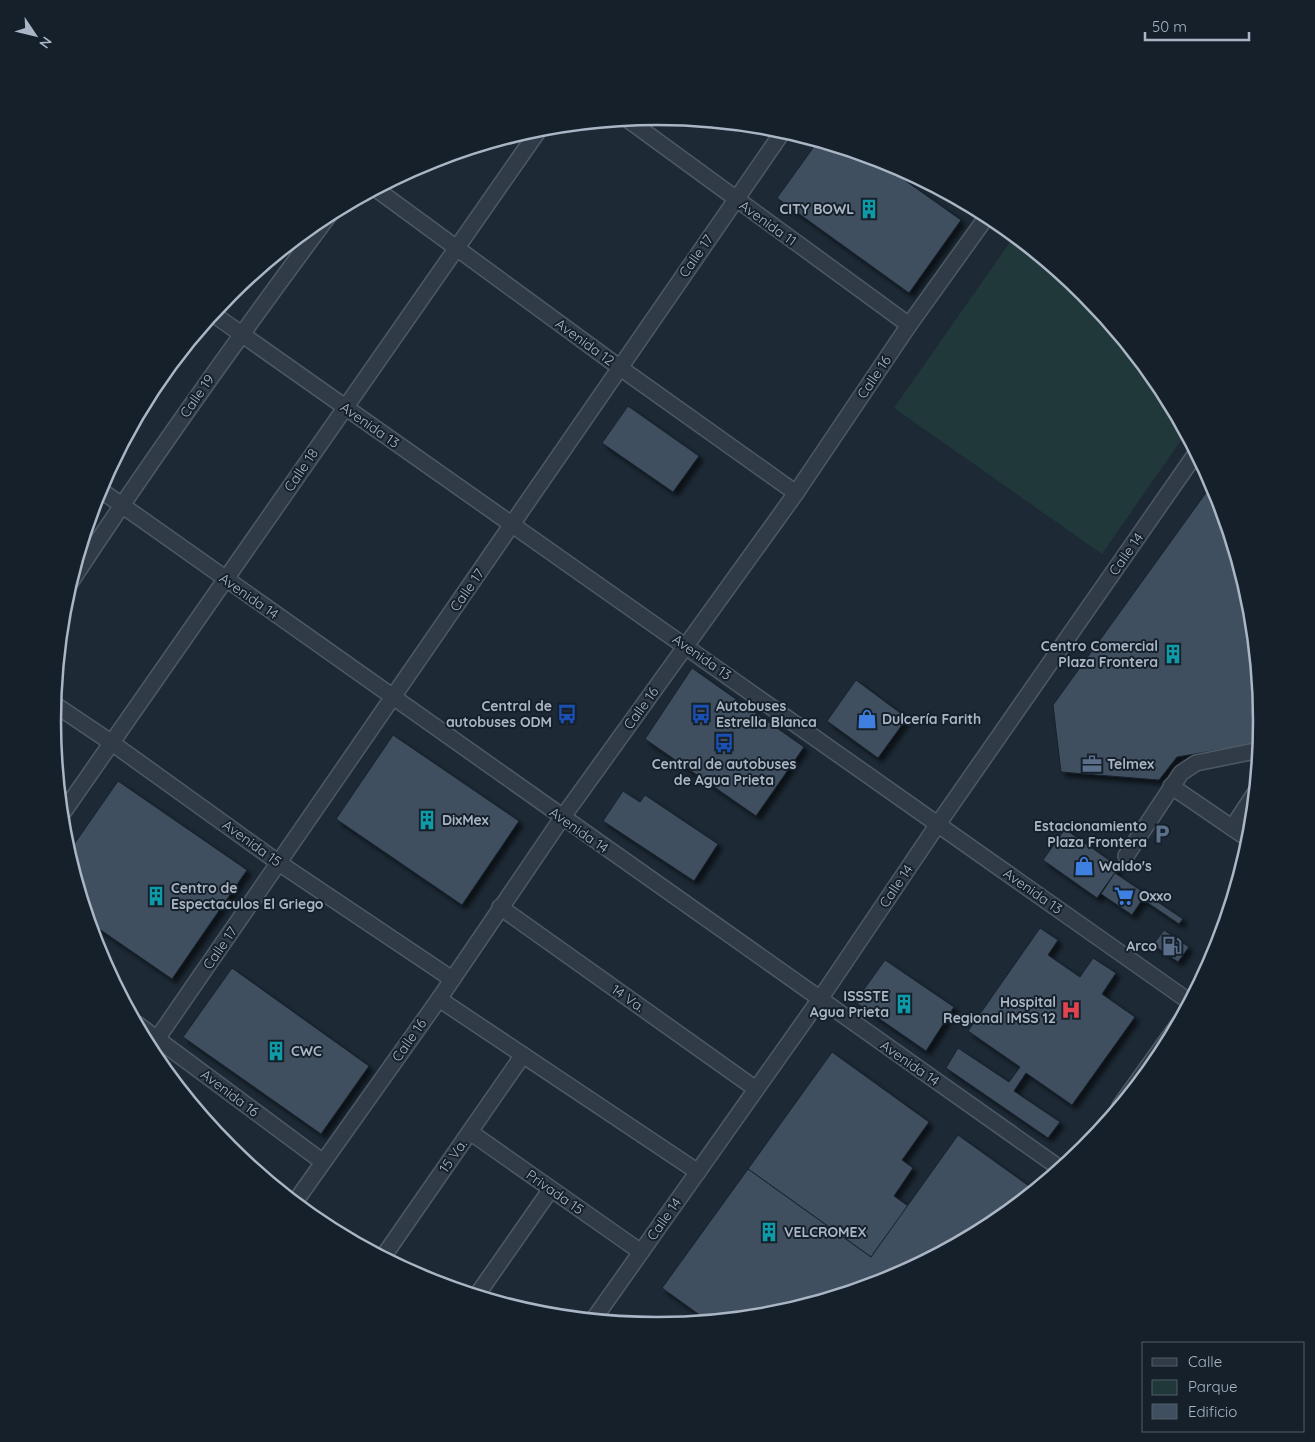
<svg xmlns="http://www.w3.org/2000/svg" width="1315" height="1442" viewBox="0 0 1315 1442" font-family="Quicksand,sans-serif">
	<style>
		.green { fill: #203839 }
		.building { fill: #404f5f; stroke: #18222d; filter: url(#shadow) }
		.lines { fill: none; stroke-linecap: round; stroke-linejoin: round }
		.minor-casing { stroke: #4e5965; stroke-width: 18 }
		.minor { stroke: #303b47; stroke-width: 15 }
		.labels { text-anchor: middle; stroke-width: 4; stroke-linejoin: round; paint-order: stroke }
		.poi-label { font-size: 14px; font-weight: bold; fill: #aab6c5; stroke: #16202b; text-anchor: start }
		.street-label { font-size: 14px; fill: #aab6c5; stroke: #16202b }
		.rim { fill: none; stroke: #aab6c5; stroke-width: 2.5 }
	</style>
	<defs>
		<filter id="shadow"><feDropShadow dx="4.5" dy="4.5" stdDeviation="2.5" flood-color="#0009"/></filter>
	</defs>
	<rect width="100%" height="100%" fill="#1d2a36"/>
	<path class="green" d="M1015,235L1086,293L1161,385L1186,433L1102,554L894,408Z"/>
	<g class="building">
		<path d="M818,141L872,157L961,220L909,293L777,198Z"/>
		<path d="M628,406L699,456L673,492L602,443Z"/>
		<path d="M1213,483L1217,490L1251,603L1262,721L1260,743L1177,757L1159,780L1061,772L1053,705Z"/>
		<path d="M692,668L804,747L756,816L645,739Z"/>
		<path d="M856,680L907,718L878,758L827,721Z"/>
		<path d="M393,735L519,821L462,905L336,819Z"/>
		<path d="M118,781L247,870L172,979L89,922L68,853Z"/>
		<path d="M623,791L640,802L645,795L718,844L694,881L603,821Z"/>
		<path d="M1065,829L1119,867L1097,898L1043,860Z"/>
		<path d="M1115,873L1146,894L1132,915L1101,894Z"/>
		<path d="M1146,894L1183,919L1179,924L1142,899Z"/>
		<path d="M1040,928L1058,940L1048,955L1080,977L1093,958L1116,973L1102,994L1135,1017L1072,1105L1026,1073L1014,1091L1060,1122L1048,1138L946,1068L958,1048L1009,1082L1020,1067L968,1031Z"/>
		<path d="M1164,930L1189,947L1178,962L1153,945Z"/>
		<path d="M885,960L954,1007L926,1051L855,1002Z"/>
		<path d="M232,968L369,1066L321,1134L183,1037Z"/>
		<path d="M832,1052L929,1122L902,1160L913,1168L894,1196L908,1206L871,1257L748,1169Z"/>
		<path d="M958,1135L1029,1186L1014,1207L993,1224L889,1280L775,1314L708,1321L662,1288L748,1169L871,1257Z"/>
	</g>
	<g class="lines">
		<defs>
			<g id="minor">
				<path d="M627,119L909,325"/>
				<path d="M376,189L619,367L796,493"/>
				<path d="M213,314L1190,1002"/>
				<path d="M99,489L1061,1169"/>
				<path d="M70,583C153,457 240,335 330,214"/>
				<path d="M54,704L112,743L279,863L452,979"/>
				<path d="M1171,786L1250,840"/>
				<path d="M62,814L541,127"/>
				<path d="M1232,828L1255,793"/>
				<path d="M1126,856L1181,773L1196,763L1260,750"/>
				<path d="M500,907L756,1089"/>
				<path d="M439,999L698,1172"/>
				<path d="M137,1024L323,1162"/>
				<path d="M150,1049L784,130"/>
				<path d="M1120,1106L1180,1022"/>
				<path d="M470,1132L641,1252"/>
				<path d="M295,1202L439,999L562,818L796,493L909,325L988,215"/>
				<path d="M383,1257L523,1055"/>
				<path d="M477,1295L551,1189"/>
				<path d="M593,1320L820,999L938,824L1197,452"/>
			</g>
		</defs>
		<use href="#minor" class="minor-casing"/>
		<use href="#minor" class="minor"/>
	</g>
	<defs>
		<symbol id="building-bare" viewBox="-9 -9 18 18"><path d="M-4-6H4V6H1V3H-1V6H-4ZM-2.5-4.3h1.7v1.8h-1.7ZM.8-4.3h1.7v1.8H.8ZM-2.5-1h1.7V.8h-1.7ZM.8-1h1.7V.8H.8Z" fill="#0f9aa8" stroke="#16202b" stroke-width="2.5" paint-order="stroke"/></symbol>
		<symbol id="bus-bare" viewBox="-9 -9 18 18"><path d="M-5-6H5V4H4V6H2V4H-2V6H-4V4H-5ZM-3.5-4V0h7V-4ZM-3.5 1.2v1.5H-2V1.2ZM2 1.2v1.5H3.5V1.2Z" fill="#1a4fb4" stroke="#16202b" stroke-width="2.5" paint-order="stroke"/></symbol>
		<symbol id="shop-bare" viewBox="-9 -9 18 18"><path d="M-5-2.5h2.3a2.7 3.5 0 0 1 5.4 0H5L5.5 6h-11ZM-1.5-2.5h3a1.5 2.3 0 0 0-3 0Z" fill="#3f7fe0" stroke="#16202b" stroke-width="2.5" paint-order="stroke"/></symbol>
		<symbol id="office-bare" viewBox="-9 -9 18 18"><path d="M-6-3h4V-5.5h4V-3h4V5H-6ZM-1-4.5V-3h2v-1.5ZM-6 0V1H6V0Z" fill="#5c6f8a" stroke="#16202b" stroke-width="2.5" paint-order="stroke"/></symbol>
		<symbol id="parking-bare" viewBox="-9 -9 18 18"><path d="M-3.5-5.5H1a3.5 3.5 0 0 1 0 7H-1V5.5H-3.5ZM-1-3.4V-.6H.8a1.4 1.4 0 0 0 0-2.8Z" fill="#5c6f8a" stroke="#16202b" stroke-width="2.5" paint-order="stroke"/></symbol>
		<symbol id="supermarket-bare" viewBox="-9 -9 18 18"><path d="M-6-5.5h2.5l.6 2H6L4.5 2H-2.5L-4.4-4H-6ZM-1.5 3.2a1.3 1.3 0 1 0 .1 0ZM3 3.2a1.3 1.3 0 1 0 .1 0Z" fill="#3f7fe0" stroke="#16202b" stroke-width="2.5" paint-order="stroke"/></symbol>
		<symbol id="fuel-bare" viewBox="-9 -9 18 18"><path d="M-5.5-6h7V0h2V4h1.3V-2.5L3-4.5l.8-.8L6-3V5H2.5V1h-1V6h-7ZM-4.2-4.7v3.2H.2V-4.7Z" fill="#5c6f8a" stroke="#16202b" stroke-width="2.5" paint-order="stroke"/></symbol>
		<symbol id="hospital-bare" viewBox="-9 -9 18 18"><path d="M-5-5h3v3.5h4V-5h3V5h-3V1.5h-4V5h-3Z" fill="#e0444e" stroke="#16202b" stroke-width="2.5" paint-order="stroke"/></symbol>
	</defs>
	<g fill-rule="evenodd">
		<use href="#building-bare" x="855" y="195" width="28" height="28"/>
		<use href="#building-bare" x="1159" y="640" width="28" height="28"/>
		<use href="#bus-bare" x="553" y="700" width="28" height="28"/>
		<use href="#bus-bare" x="687" y="700" width="28" height="28"/>
		<use href="#shop-bare" x="853" y="705" width="28" height="28"/>
		<use href="#bus-bare" x="710" y="729" width="28" height="28"/>
		<use href="#office-bare" x="1078" y="750" width="28" height="28"/>
		<use href="#building-bare" x="413" y="806" width="28" height="28"/>
		<use href="#parking-bare" x="1148" y="820" width="28" height="28"/>
		<use href="#shop-bare" x="1070" y="852" width="28" height="28"/>
		<use href="#building-bare" x="142" y="882" width="28" height="28"/>
		<use href="#supermarket-bare" x="1110" y="882" width="28" height="28"/>
		<use href="#fuel-bare" x="1158" y="932" width="28" height="28"/>
		<use href="#building-bare" x="890" y="990" width="28" height="28"/>
		<use href="#hospital-bare" x="1057" y="996" width="28" height="28"/>
		<use href="#building-bare" x="262" y="1037" width="28" height="28"/>
		<use href="#building-bare" x="755" y="1218" width="28" height="28"/>
	</g>
	<g class="labels">
		<g class="poi-label">
			<text x="854" y="214" text-anchor="end">CITY BOWL</text>
			<text x="1158" y="651" text-anchor="end">Centro Comercial<tspan x="1158" dy="16">Plaza Frontera</tspan></text>
			<text x="552" y="711" text-anchor="end">Central de<tspan x="552" dy="16">autobuses ODM</tspan></text>
			<text x="716" y="711">Autobuses<tspan x="716" dy="16">Estrella Blanca</tspan></text>
			<text x="882" y="724">Dulcería Farith</text>
			<text x="724" y="769" text-anchor="middle">Central de autobuses<tspan x="724" dy="16">de Agua Prieta</tspan></text>
			<text x="1107" y="769">Telmex</text>
			<text x="442" y="825">DixMex</text>
			<text x="1147" y="831" text-anchor="end">Estacionamiento<tspan x="1147" dy="16">Plaza Frontera</tspan></text>
			<text x="1099" y="871">Waldo's</text>
			<text x="171" y="893">Centro de<tspan x="171" dy="16">Espectaculos El Griego</tspan></text>
			<text x="1139" y="901">Oxxo</text>
			<text x="1157" y="951" text-anchor="end">Arco</text>
			<text x="889" y="1001" text-anchor="end">ISSSTE<tspan x="889" dy="16">Agua Prieta</tspan></text>
			<text x="1056" y="1007" text-anchor="end">Hospital<tspan x="1056" dy="16">Regional IMSS 12</tspan></text>
			<text x="291" y="1056">CWC</text>
			<text x="784" y="1237">VELCROMEX</text>
		</g>
		<g class="street-label">
			<text transform="translate(768 223) rotate(36)" y="5">Avenida 11</text>
			<text transform="translate(696 256) rotate(-55)" y="5">Calle 17</text>
			<text transform="translate(585 342) rotate(36)" y="5">Avenida 12</text>
			<text transform="translate(874 377) rotate(-56)" y="5">Calle 16</text>
			<text transform="translate(197 396) rotate(-55)" y="5">Calle 19</text>
			<text transform="translate(370 425) rotate(35)" y="5">Avenida 13</text>
			<text transform="translate(301 470) rotate(-56)" y="5">Calle 18</text>
			<text transform="translate(1126 554) rotate(-55)" y="5">Calle 14</text>
			<text transform="translate(467 590) rotate(-55)" y="5">Calle 17</text>
			<text transform="translate(249 596) rotate(35)" y="5">Avenida 14</text>
			<text transform="translate(702 657) rotate(35)" y="5">Avenida 13</text>
			<text transform="translate(641 708) rotate(-54)" y="5">Calle 16</text>
			<text transform="translate(579 830) rotate(35)" y="5">Avenida 14</text>
			<text transform="translate(252 843) rotate(36)" y="5">Avenida 15</text>
			<text transform="translate(896 886) rotate(-56)" y="5">Calle 14</text>
			<text transform="translate(1033 891) rotate(35)" y="5">Avenida 13</text>
			<text transform="translate(220 948) rotate(-55)" y="5">Calle 17</text>
			<text transform="translate(628 998) rotate(35)" y="5">14 Va.</text>
			<text transform="translate(409 1040) rotate(-55)" y="5">Calle 16</text>
			<text transform="translate(910 1063) rotate(35)" y="5">Avenida 14</text>
			<text transform="translate(230 1093) rotate(37)" y="5">Avenida 16</text>
			<text transform="translate(453 1156) rotate(-55)" y="5">15 Va.</text>
			<text transform="translate(555 1192) rotate(35)" y="5">Privada 15</text>
			<text transform="translate(664 1219) rotate(-55)" y="5">Calle 14</text>
		</g>
	</g>
	<path d="M0 0H1315V1442H0ZM61 721a596 596 0 1 1 1192 0a596 596 0 1 1-1192 0Z" fill="#16202b" fill-rule="evenodd"/>
	<path class="rim" d="M61 721a596 596 0 1 1 1192 0a596 596 0 1 1-1192 0Z"/>
	<rect x="1142" y="1342" width="162" height="90" fill="#16202b" stroke="#515c69"/>
	<rect x="1152" y="1358" width="25" height="8" fill="#303b47" stroke="#515c69"/>
	<text x="1188" y="1367" font-size="15" fill="#aab6c5">Calle</text>
	<rect x="1152" y="1380" width="25" height="15" fill="#203839" stroke="#515c69"/>
	<text x="1188" y="1392" font-size="15" fill="#aab6c5">Parque</text>
	<rect x="1152" y="1404" width="25" height="15" fill="#404f5f" stroke="#515c69"/>
	<text x="1188" y="1417" font-size="15" fill="#aab6c5">Edificio</text>
	<g transform="translate(35 35) rotate(125)" stroke="#16202b" stroke-width="4" paint-order="stroke">
	<path d="M0-4L9 19L0 12L-9 19Z" fill="#aab6c5"/>
	<text y="-8" font-size="14" font-weight="bold" text-anchor="middle" fill="#aab6c5">N</text>
	</g>
	<path d="M1145 32v8h104v-8" fill="none" stroke="#aab6c5" stroke-width="2.5"/>
	<text x="1152" y="32" font-size="15" fill="#aab6c5" stroke="#16202b" stroke-width="4" paint-order="stroke">50 m</text>
</svg>
